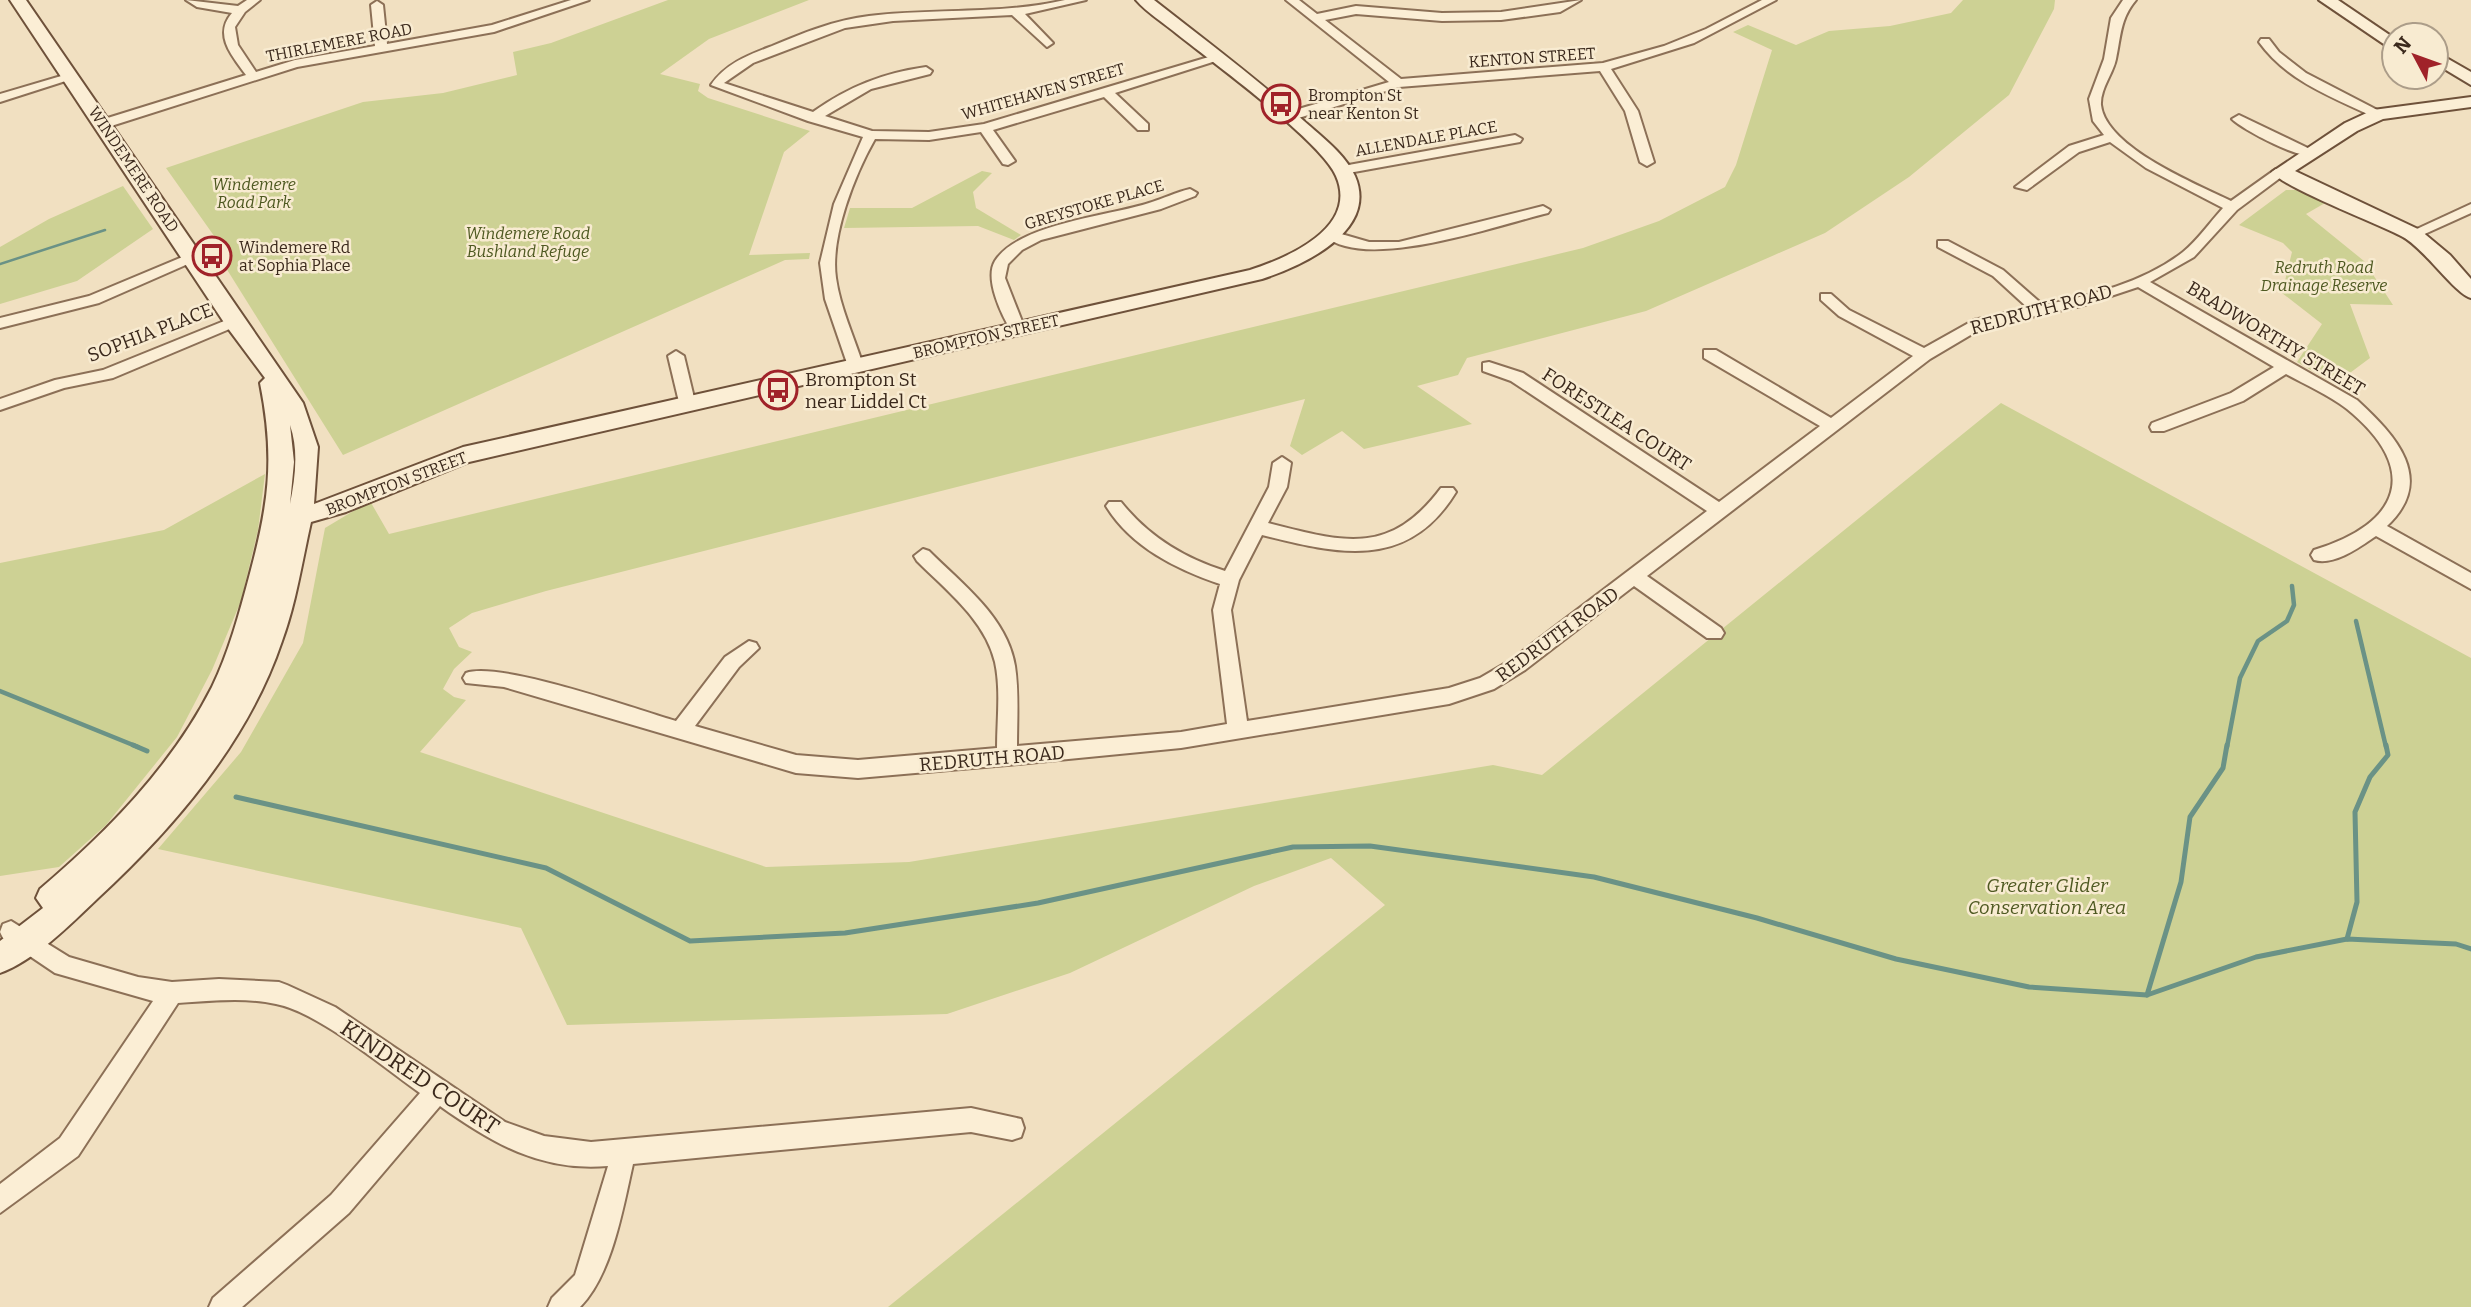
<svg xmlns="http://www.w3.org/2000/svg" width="2471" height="1307" viewBox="0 0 2471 1307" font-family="Bitter,serif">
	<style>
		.green { fill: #cdd194 }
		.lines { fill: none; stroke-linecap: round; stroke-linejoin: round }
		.stream-far2 { stroke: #6a9286; stroke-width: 2.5 }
		.stream-far1 { stroke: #6a9286; stroke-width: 4.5 }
		.stream { stroke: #6a9286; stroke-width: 5 }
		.street-casing { stroke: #8c7057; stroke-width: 4 }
		.secondary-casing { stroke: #6e513a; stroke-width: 4 }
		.street { fill: #fbeed5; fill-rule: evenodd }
		.secondary { fill: #fbeed5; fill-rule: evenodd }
		.labels { text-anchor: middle; stroke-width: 5; stroke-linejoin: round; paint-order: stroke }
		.far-street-label { font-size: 16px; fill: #3b291c; stroke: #f8ebd1 }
		.far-poi-label { font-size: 16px; fill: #3b291c; stroke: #f8ebd1; text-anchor: start }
		.far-park-label { font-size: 16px; font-style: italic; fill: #4e5921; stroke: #f8ebd1 }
		.street-label { font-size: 19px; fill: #3b291c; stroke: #f8ebd1 }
		.poi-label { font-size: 19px; fill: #3b291c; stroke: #f8ebd1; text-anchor: start }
		.park-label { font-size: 19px; font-style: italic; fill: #4e5921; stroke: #f8ebd1 }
		.near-street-label { font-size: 23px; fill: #3b291c; stroke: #f8ebd1 }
	</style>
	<rect width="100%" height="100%" fill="#f1e0c1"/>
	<g class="green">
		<path d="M668,0H809L709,39L660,74L700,84L698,91L708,98L810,131L784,152L749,255L810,253L809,259L785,260L343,455L221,260L229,257L166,168L363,102L443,93L517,75L513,52L551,43Z"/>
		<path d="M1963,0H2055L2054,9L2009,95L1909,177L1825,233L1646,311L1467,358L1458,375L1417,386L1472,424L1364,449L1342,431L1302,455L1290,446L1305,399L546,591L472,613L449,628L459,647L472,652L454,669L443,689L454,697L466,700L420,752L766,867L909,862L1493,765L1542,775L2001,403L2471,658V1307H888L1385,905L1331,858L1254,886L1070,973L947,1014L567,1025L521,928L158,849L241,752L303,643L325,528L370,501L389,534L1583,248L1659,221L1725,187L1736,165L1772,50L1733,32L1748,25L1796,45L1829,31L1890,26L1951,13Z"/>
		<path d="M982,171L992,173L973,192L976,208L1021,235L1014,240L978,226L844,228L850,208H912Z"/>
		<path d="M123,186L153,229L77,281L0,304V247L49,219Z"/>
		<path d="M2286,190H2296L2325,203L2306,214L2364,261L2393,305L2350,304L2370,358L2335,384L2297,362L2322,324L2282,293L2292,252L2283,243L2239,225Z"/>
		<path d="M265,474L258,530L241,601L212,670L177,737L106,825L59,867L0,876V563L164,530Z"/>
	</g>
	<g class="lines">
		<path class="stream-far2" d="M0,264L105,230"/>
		<g class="stream-far1">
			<path d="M2356,621L2386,747"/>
			<path d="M0,691L138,747"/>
			<path d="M2227,747L2240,678L2258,641L2287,621L2294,605L2292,586"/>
		</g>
		<g class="stream">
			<path d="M133,745L147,751"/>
			<path d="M236,797L546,868L690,941L845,933L1038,903L1293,847L1370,846L1594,877L1757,918L1896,959L2029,987L2147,995L2256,957L2347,939L2456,944L2471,949"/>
			<path d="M2347,939L2357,902L2355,812L2370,777L2388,755L2386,745"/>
			<path d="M2147,995L2181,882L2190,817L2223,768L2227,745"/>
		</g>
		<defs>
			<g id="street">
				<path d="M186,0L238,6L247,0H260L245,12L235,27L238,45L256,72L295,60L375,46L371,5L377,1L383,5L387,44L492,25L571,0H589L494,32L297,67L108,127H98V121L246,75C232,56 213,35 232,13L197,7Z"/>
				<path d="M1065,0H1086L1025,14L1053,43L1047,47L1012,15L893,21L845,28L753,63L724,83L813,112C848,87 883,73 926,67L932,71L930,74L871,89L825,116L872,131L929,132L984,124L1212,56L1222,59L1115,93L1148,124V130H1138L1104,97L993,130L1015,161L1008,165L1003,164L981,132L929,140L875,139C855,174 830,237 836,278C840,307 854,337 863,365L861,369H849L825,299L820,263L834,204L863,137L808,121L711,85C726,63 749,55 772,46C803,33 835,20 869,16C934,8 1001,15 1065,0Z"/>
				<path d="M1286,0H1299L1317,14L1356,6L1442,13L1501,12L1581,0L1560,12L1501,20L1442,21L1356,14L1325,20L1401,79L1603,63L1664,46L1706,29L1762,0H1776L1694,43L1611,69L1638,111L1654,162L1647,166L1640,162L1625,111L1600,71L1399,87L1292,120H1282V114L1389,82Z"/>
				<path d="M2123,0H2136C2120,19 2121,36 2116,59C2113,74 2100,89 2101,105C2106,148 2197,184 2231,201L2276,169L2288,172L2237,210L2194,257L2150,282L2357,400C2395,435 2437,479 2387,526L2471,573V589L2376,536C2360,547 2334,566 2314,560L2311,555L2314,550C2400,524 2422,470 2347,409C2329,395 2306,385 2286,374L2243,401L2164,431H2152L2150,427L2152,423L2231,393L2274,367L2138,287L2081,306L1984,327L1930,359L1647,576L1721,628L1724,633L1721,638H1707L1634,586L1525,670L1494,689L1449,704L1181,748L1007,765L858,778L796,773L504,687L466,683L463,678L466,673C501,661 635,709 676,721L725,657L749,641L756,643L759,648L739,667L695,726L796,755L858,760L997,748C997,720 1001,689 995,662C985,620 946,590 917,561L914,556L923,549L929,551C962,584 1007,617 1015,666C1019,692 1017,720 1017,746L1181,732L1227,724L1213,610L1220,584C1176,569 1131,547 1106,506L1109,502H1121C1148,536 1184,558 1225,571L1269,487L1273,463L1282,457L1291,463L1287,487L1268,523C1343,542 1389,557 1441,488H1453L1456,492C1408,571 1338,554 1262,535L1239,580L1231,610L1247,721L1449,688L1480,678L1511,660L1707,511L1511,381L1483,371V363L1489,362L1523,373L1719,502L1820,426L1704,358V350H1716L1831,418L1913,356L1839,316L1821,300V294H1831L1849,310L1924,348L1974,320L2028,308L1993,276L1938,247V241H1948L2003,270L2043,305C2090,296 2145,282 2183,252C2198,240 2210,222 2223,208L2146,168L2110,142L2079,152L2027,190L2015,187L2069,146L2104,135L2093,121L2089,99L2104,59L2111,18Z"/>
				<path d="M2261,39H2269L2279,52L2306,73L2385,114L2374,117C2332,97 2287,81 2259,42Z"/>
				<path d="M68,74L78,77L0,102V94Z"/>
				<path d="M2239,115L2314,151L2316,154C2305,163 2243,130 2232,119Z"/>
				<path d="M1515,135L1522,139L1520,142L1343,174L1336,170L1343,166Z"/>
				<path d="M1190,189L1197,193L1195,196L1161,209L1041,240L1022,250L1008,264L1005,278L1025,329L1017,334L1012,332C1002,316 984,279 995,261C1018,224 1109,216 1149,203C1163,199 1176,192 1190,189Z"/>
				<path d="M2471,204V213L2418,237H2408L2406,234Z"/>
				<path d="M1543,206L1550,210L1548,213C1498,225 1364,273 1324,235L1331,231L1369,242H1399Z"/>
				<path d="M192,253L197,254V260L99,303L0,328V318L89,296Z"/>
				<path d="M234,317L242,322L239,325L113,378L64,388L0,410V399L55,380L103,370Z"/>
				<path d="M676,351L684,356L695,402L687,407L679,402L668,356Z"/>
				<path d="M11,921L69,957L138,977L172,982L219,979L279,982L287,985L335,1007L505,1122L544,1136L591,1142L971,1108L1021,1119L1024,1128L1021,1137L1012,1140L971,1132L633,1164C623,1208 612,1275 580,1307H548L552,1298L575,1275L608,1166C541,1172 492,1143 440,1106L349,1213L242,1307H209L213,1298L331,1195L420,1093C383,1067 318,1012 276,1004C245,997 210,1001 178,1003L78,1156L0,1213V1184L60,1138L153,1001L55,973L3,938L0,932L3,924Z"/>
			</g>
			<g id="secondary">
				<path d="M10,0H26L303,403L318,447L314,504L463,447L1250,270C1287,258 1359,228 1336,176C1321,141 1211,61 1177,34C1164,23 1147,13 1136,0H1154C1205,40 1256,78 1304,121C1322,137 1345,154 1355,176C1379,232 1301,266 1262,279L469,462L346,512L311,522C302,562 296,603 282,641C248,742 174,828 97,899C70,925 35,960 0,973V941L43,908L36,898L40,889C107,832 172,766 212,687C229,652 239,614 249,577C269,503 275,458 260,383L265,378L227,327ZM290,425C299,451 295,478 290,504L294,462Z"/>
				<path d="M2319,0H2338L2394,38V51Z"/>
				<path d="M2436,52L2471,72V85L2436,64Z"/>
				<path d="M2471,97V107L2383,119L2357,131L2295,171L2420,230L2450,255L2471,279V298C2455,294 2425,249 2403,237C2379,224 2284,188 2272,172L2345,123L2373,110Z"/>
			</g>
		</defs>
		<use href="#street" class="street-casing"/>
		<use href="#secondary" class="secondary-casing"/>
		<use href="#street" class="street"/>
		<use href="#secondary" class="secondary"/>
	</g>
	<defs>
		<symbol id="bus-ring" viewBox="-11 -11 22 22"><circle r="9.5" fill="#f8ebd1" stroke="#a02229" stroke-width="1.5"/><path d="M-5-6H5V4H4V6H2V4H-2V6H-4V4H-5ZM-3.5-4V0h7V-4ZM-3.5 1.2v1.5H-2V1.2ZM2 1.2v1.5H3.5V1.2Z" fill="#a02229"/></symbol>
	</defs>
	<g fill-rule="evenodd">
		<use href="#bus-ring" x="1259" y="82" width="44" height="44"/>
		<use href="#bus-ring" x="190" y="234" width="44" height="44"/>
		<use href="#bus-ring" x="756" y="368" width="44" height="44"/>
	</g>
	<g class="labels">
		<g class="far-street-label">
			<text transform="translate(339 42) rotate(-11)" y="6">THIRLEMERE ROAD</text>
			<text transform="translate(1532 57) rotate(-4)" y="6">KENTON STREET</text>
			<text transform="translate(1043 91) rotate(-16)" y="6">WHITEHAVEN STREET</text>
			<text transform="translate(1426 138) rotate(-10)" y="6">ALLENDALE PLACE</text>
			<text transform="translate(134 169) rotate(56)" y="6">WINDEMERE ROAD</text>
			<text transform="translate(1094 204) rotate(-16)" y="6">GREYSTOKE PLACE</text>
			<text transform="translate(986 336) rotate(-13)" y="6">BROMPTON STREET</text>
			<text transform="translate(396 483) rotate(-21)" y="6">BROMPTON STREET</text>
		</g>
		<g class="far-poi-label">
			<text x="1308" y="101">Brompton St<tspan x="1308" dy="18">near Kenton St</tspan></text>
			<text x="239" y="253">Windemere Rd<tspan x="239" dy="18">at Sophia Place</tspan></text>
		</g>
		<g class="far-park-label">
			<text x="254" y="190">Windemere<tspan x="254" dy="18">Road Park</tspan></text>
			<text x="528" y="239">Windemere Road<tspan x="528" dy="18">Bushland Refuge</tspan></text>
			<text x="2324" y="273">Redruth Road<tspan x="2324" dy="18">Drainage Reserve</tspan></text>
		</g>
		<g class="street-label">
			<text transform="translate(2041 309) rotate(-15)" y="7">REDRUTH ROAD</text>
			<text transform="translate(150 332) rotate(-21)" y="7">SOPHIA PLACE</text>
			<text transform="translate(2276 338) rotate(31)" y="7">BRADWORTHY STREET</text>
			<text transform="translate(1617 419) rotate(33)" y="7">FORESTLEA COURT</text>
			<text transform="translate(1557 634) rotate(-36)" y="7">REDRUTH ROAD</text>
			<text transform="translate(992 758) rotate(-5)" y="7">REDRUTH ROAD</text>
		</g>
		<g class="poi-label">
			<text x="805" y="386">Brompton St<tspan x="805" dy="22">near Liddel Ct</tspan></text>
		</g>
		<g class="park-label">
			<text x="2047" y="892">Greater Glider<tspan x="2047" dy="22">Conservation Area</tspan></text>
		</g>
		<g class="near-street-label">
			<text transform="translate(420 1077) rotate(34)" y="8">KINDRED COURT</text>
		</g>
	</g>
	<g transform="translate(2415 56) rotate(311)"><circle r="33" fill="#f8ebd1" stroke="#ac9d89" stroke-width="2"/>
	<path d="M0-5L12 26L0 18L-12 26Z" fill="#a02229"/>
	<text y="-10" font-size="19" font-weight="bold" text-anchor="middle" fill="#3b291c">N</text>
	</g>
</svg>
